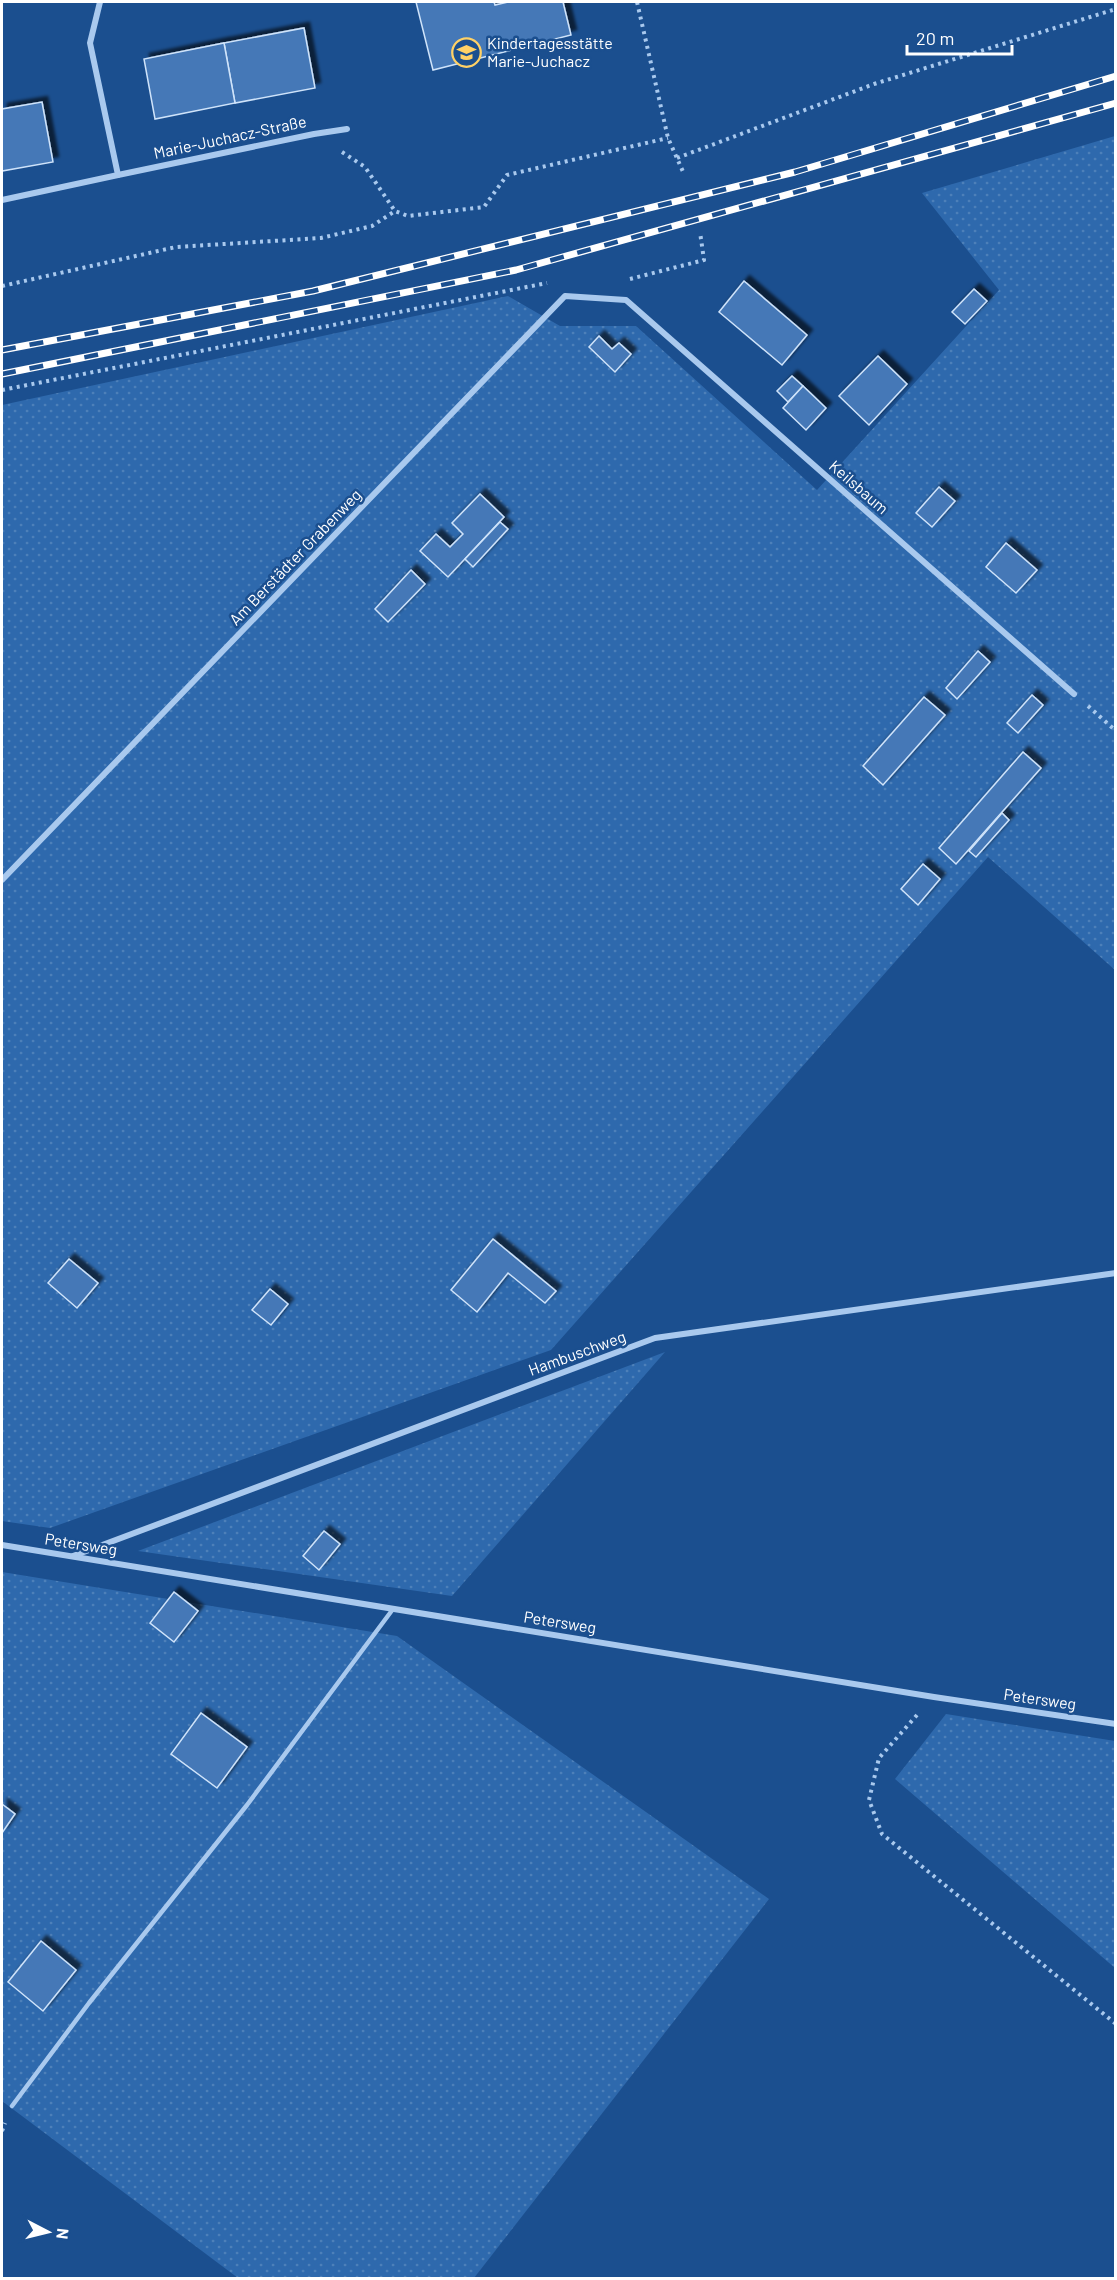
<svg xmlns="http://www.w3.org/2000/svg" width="1117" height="2280" viewBox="0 0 1117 2280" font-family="Barlow,sans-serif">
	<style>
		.garden { fill: url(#garden-dots) }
		.building { fill: #4478b7; stroke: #cfe3fa; stroke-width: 1.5; filter: url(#shadow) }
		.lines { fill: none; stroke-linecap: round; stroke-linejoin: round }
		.path { stroke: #a9c9ee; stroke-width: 4; stroke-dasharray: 3 4.5; stroke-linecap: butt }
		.lane { stroke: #a9c9ee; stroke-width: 4.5 }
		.street { stroke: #a9c9ee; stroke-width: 6 }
		.rail-casing { stroke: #fff; stroke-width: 7 }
		.rail { stroke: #1b4f8f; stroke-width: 4.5; stroke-dasharray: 14; stroke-linecap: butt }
		.labels { text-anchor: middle; stroke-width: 5; stroke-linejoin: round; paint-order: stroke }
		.poi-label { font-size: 16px; fill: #fff; stroke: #1b4f8f; text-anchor: start }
		.street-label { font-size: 16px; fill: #fff; stroke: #1b4f8f }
	</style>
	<defs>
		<pattern id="garden-dots" width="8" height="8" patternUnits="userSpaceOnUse" patternTransform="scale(1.5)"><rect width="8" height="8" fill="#2e69ad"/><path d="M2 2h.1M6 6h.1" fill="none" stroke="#4d80b9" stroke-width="1.8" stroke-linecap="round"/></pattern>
		<filter id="shadow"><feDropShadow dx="5.5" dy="-5.5" stdDeviation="1.5" flood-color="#0009"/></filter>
	</defs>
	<rect width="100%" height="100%" fill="#1b4f8f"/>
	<g class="garden">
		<path d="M1115,136V970L988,857L551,1350L50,1528L2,1521V405L508,296L560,326H636L817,490L999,290L922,193Z"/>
		<path d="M665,1352L452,1596L138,1551Z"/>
		<path d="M2,1572L397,1636L769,1899L474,2278H238L2,2101Z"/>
		<path d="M946,1714L1115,1741V1968L895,1779Z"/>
	</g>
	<g class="building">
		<path d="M416,2H494L495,5L508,2H563L571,35L433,70Z"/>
		<path d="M304,28L315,88L235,103L224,43Z"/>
		<path d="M224,43L235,103L155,119L144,59Z"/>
		<path d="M42,102L53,162L2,171V109Z"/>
		<path d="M744,281L807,335L782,365L719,312Z"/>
		<path d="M974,289L987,301L965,324L952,312Z"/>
		<path d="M599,336L612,349L619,343L631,354L615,372L589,347Z"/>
		<path d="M878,356L907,384L869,425L839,396Z"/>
		<path d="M792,376L803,386L788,402L777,391Z"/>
		<path d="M803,386L826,408L806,430L783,408Z"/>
		<path d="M939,487L955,501L932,527L916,513Z"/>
		<path d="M480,494L504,517L448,577L420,551L436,534L450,547L463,534L452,523Z"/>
		<path d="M500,522L508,529L473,567L465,559Z"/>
		<path d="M1006,543L1037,570L1016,593L986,567Z"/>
		<path d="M411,570L425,584L388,622L375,609Z"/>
		<path d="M978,651L990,662L957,699L946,688Z"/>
		<path d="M1032,695L1043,705L1018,733L1007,723Z"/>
		<path d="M924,697L945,715L883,785L863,766Z"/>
		<path d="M1023,752L1041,768L956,864L939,848Z"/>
		<path d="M1002,813L1009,820L976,857L969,851Z"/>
		<path d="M923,864L940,879L918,905L901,889Z"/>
		<path d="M493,1239L556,1291L545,1303L508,1273L477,1312L451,1290Z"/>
		<path d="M69,1259L98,1283L77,1308L48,1283Z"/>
		<path d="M270,1289L288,1304L271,1325L252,1310Z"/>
		<path d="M324,1531L340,1544L319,1570L303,1556Z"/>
		<path d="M174,1592L198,1611L174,1642L150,1623Z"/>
		<path d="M201,1713L247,1747L217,1788L171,1754Z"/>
		<path d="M2,1804L15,1814L2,1833Z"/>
		<path d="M41,1941L76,1970L43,2011L8,1982Z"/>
	</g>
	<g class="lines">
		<g class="path">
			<path d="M637,2L668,138L684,174"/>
			<path d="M342,152L365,167L395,211"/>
			<path d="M677,158L874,84L1116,9"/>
			<path d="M630,279L704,260L700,232"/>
			<path d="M2,286L176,247L321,238L372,226L395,211L408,216L484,207L507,175L668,138"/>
			<path d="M2,390L547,283"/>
			<path d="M1088,706L1116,731"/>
			<path d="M917,1715L879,1758L869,1800L882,1834L1116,2024"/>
			<path d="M2,2131L5,2123"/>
		</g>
		<path class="lane" d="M12,2106L89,2003L247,1805L393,1609"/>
		<g class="street">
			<path d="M118,175L314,134L347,129"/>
			<path d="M2,200L118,175L90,43L100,2"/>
			<path d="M2,880L565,296L626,300L1074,694"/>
			<path d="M2,1545L934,1697L1116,1724"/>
			<path d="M73,1556L655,1338L1116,1273"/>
		</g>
		<defs>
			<g id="rail">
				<path d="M2,350L313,291L795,172L1116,76"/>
				<path d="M2,374L516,270L1116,103"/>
			</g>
		</defs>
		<use href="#rail" class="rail-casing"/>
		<use href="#rail" class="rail"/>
	</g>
	<defs>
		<symbol id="school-ring" viewBox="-11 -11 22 22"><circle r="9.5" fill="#1b4f8f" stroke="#ffd166" stroke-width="1.5"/><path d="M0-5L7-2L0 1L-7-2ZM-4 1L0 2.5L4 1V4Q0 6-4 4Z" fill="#ffd166"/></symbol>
	</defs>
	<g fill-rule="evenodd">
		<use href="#school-ring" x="450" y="36" width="33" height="33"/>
	</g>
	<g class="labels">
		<g class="poi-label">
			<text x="487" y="49">Kindertagesstätte<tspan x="487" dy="18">Marie-Juchacz</tspan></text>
		</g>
		<g class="street-label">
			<text transform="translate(230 137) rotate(-12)" y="6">Marie-Juchacz-Straße</text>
			<text transform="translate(859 487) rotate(41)" y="6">Keilsbaum</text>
			<text transform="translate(295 557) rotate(-46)" y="6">Am Berstädter Grabenweg</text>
			<text transform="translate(577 1353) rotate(-20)" y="6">Hambuschweg</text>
			<text transform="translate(81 1544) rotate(9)" y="6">Petersweg</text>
			<text transform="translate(560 1622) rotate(9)" y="6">Petersweg</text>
			<text transform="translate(1040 1699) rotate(8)" y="6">Petersweg</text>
		</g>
	</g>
	<rect width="1117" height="2280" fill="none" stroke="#ffffff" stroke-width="6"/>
	<g transform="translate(48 2232) rotate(97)" stroke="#1b4f8f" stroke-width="4.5" paint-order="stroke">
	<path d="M0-4.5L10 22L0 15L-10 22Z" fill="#ffffff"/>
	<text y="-9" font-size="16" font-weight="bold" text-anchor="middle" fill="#ffffff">N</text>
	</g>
	<path d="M907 45v9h105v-9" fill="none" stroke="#ffffff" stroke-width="3"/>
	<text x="916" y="45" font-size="18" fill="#ffffff" stroke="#1b4f8f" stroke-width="4.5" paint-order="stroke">20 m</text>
</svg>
